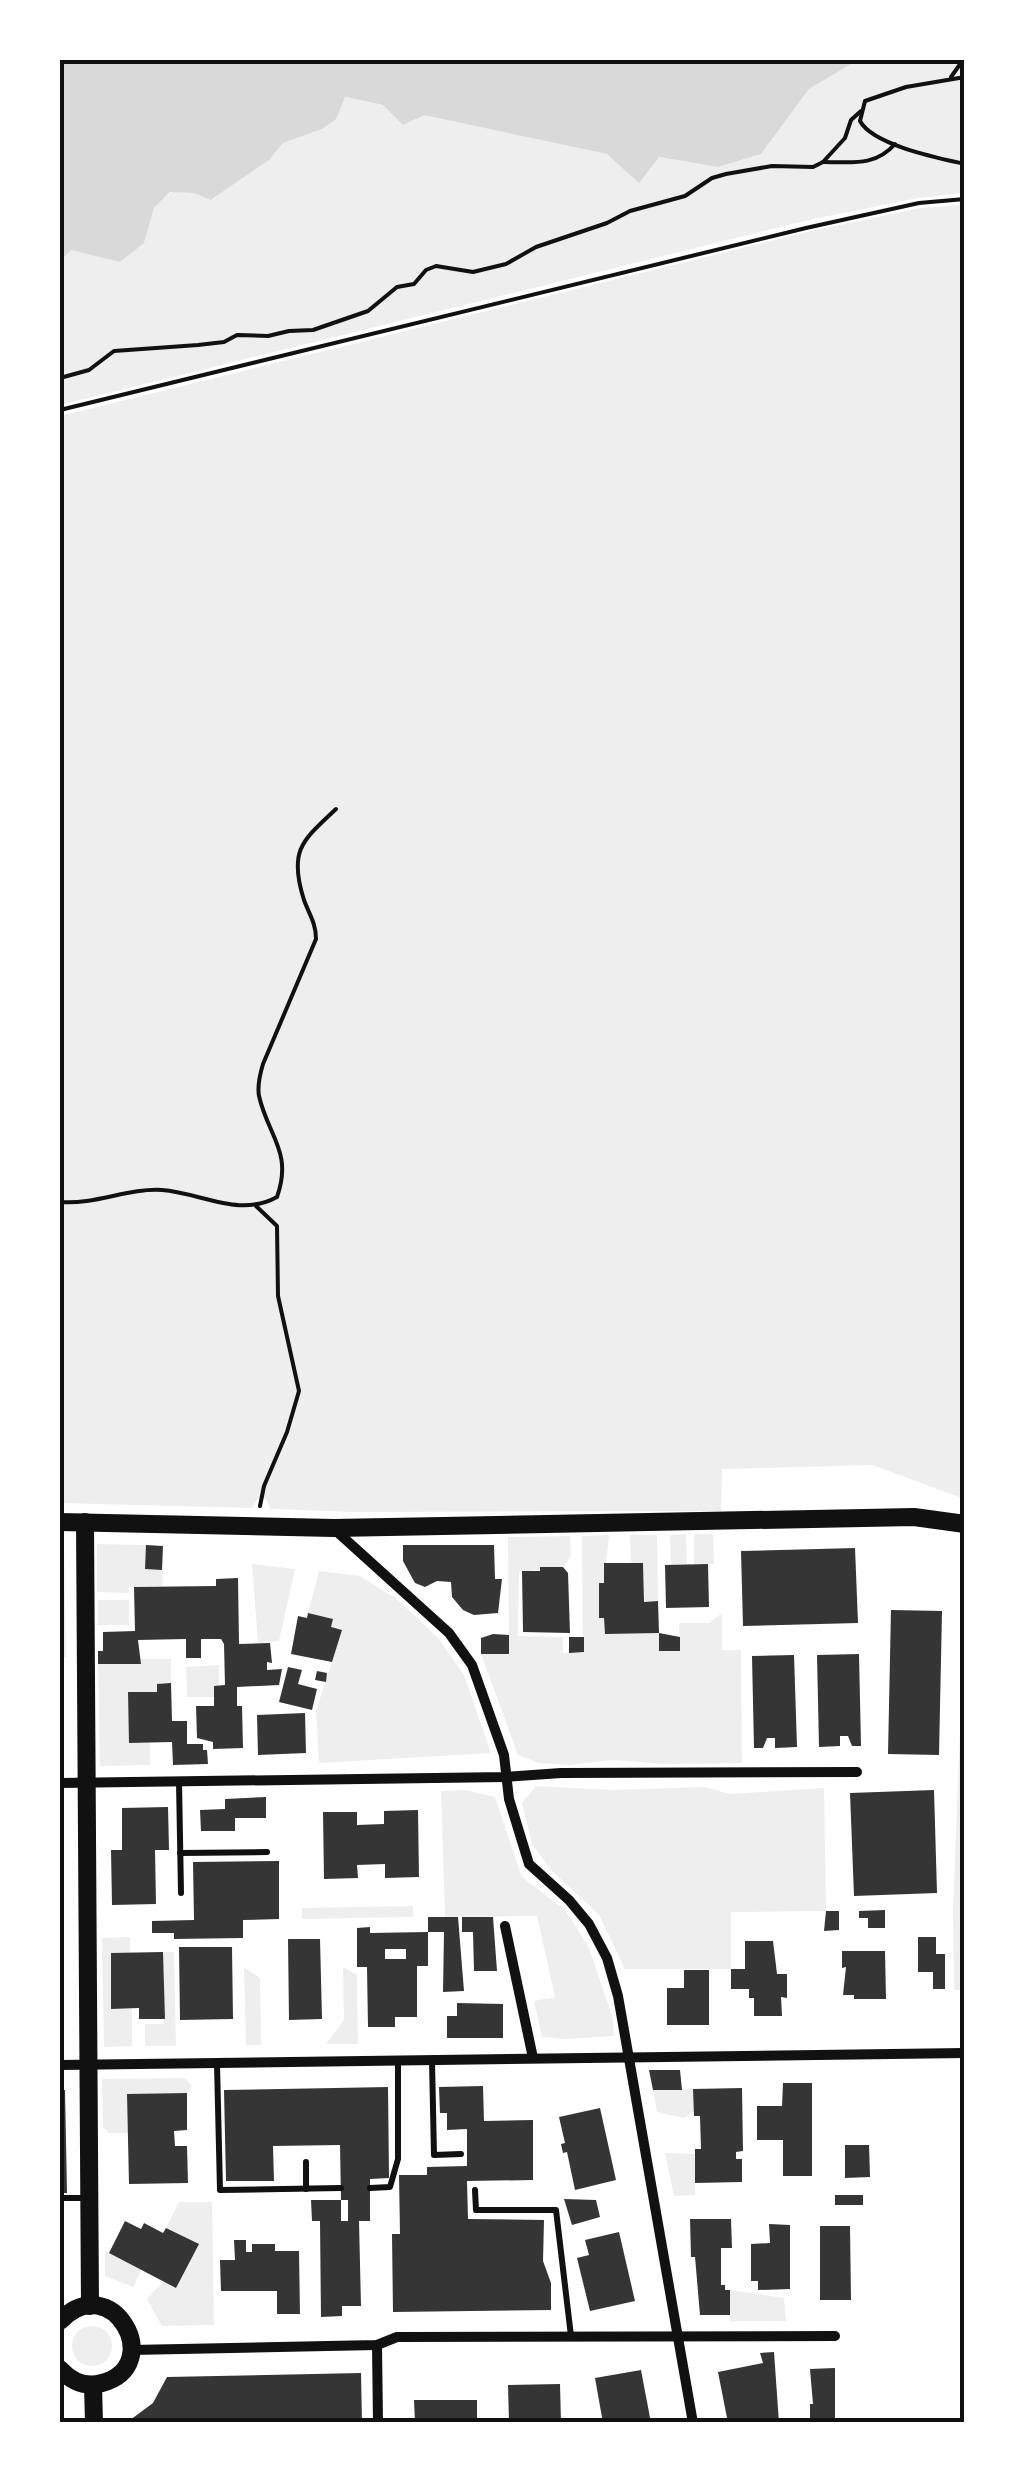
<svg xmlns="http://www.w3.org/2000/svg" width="1025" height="2483" viewBox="0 0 1025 2483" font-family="'Space Grotesk',sans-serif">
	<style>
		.green { fill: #eee }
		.water { fill: #d9d9d9 }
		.building { fill: #353535; fill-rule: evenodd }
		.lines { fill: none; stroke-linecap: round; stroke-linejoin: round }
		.path { stroke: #111; stroke-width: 4 }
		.service { stroke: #111; stroke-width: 6 }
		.minor { stroke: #111; stroke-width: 10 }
		.tertiary { stroke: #111; stroke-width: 18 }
		.neatline { fill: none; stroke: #111; stroke-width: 4 }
	</style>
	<rect width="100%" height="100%" fill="#fff"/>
	<g class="green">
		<path d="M858,60H965V193L918,198L809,220L60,405V261L70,250L144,243L154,208L171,192L194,193L212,200L269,160L283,143L322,129L345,97L607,154L659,157L718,167L761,154L809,89Z"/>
		<path d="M960,205L965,224V1499L872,1465L722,1469L721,1511L353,1512L271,1509L266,1499L258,1498L252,1508L60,1503V416L811,231L920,208Z"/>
		<path d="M686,1534L687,1564L671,1565L670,1535Z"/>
		<path d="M694,1534H713L714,1564H694Z"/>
		<path d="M609,1535L604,1583L599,1584V1618H604L605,1634L659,1633V1651H680L679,1623H709L722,1613V1650H741L742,1763L666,1764L612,1760L570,1765L539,1763L518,1755L481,1654L509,1653L508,1537L570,1536L571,1556L563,1567L519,1572L518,1636L563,1637V1653L583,1652L582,1536Z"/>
		<path d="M630,1535H657L658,1601L644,1602L643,1563H631Z"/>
		<path d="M60,1544H64L66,1657H60Z"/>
		<path d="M97,1544L146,1545L145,1569L162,1570L163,1586L129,1587V1593L97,1592Z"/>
		<path d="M252,1564L295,1569L279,1641L258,1643Z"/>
		<path d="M319,1571L360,1576L398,1600L438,1638L464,1675L491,1753L319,1763L316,1711L342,1630L331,1627L332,1619L308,1613Z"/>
		<rect x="98" y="1600" width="31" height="25"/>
		<path d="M965,1604V1990H954L953,1909Z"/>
		<path d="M141,1659H171V1683L157,1684V1692H128L130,1743H150V1765L100,1766L98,1664H140Z"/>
		<path d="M219,1665V1686H214V1697H187L186,1667Z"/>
		<path d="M536,1786L612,1790L705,1787L730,1794L824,1788L826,1911L731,1912V1969H625L599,1915L552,1871L532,1844L522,1803Z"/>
		<path d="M465,1790L495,1797L522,1877L565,1910L589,1948L613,2019L614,2036L566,2039L542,2037L534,2001L555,1997L537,1916L445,1917L441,1791Z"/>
		<path d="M413,1906V1917L302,1919V1908Z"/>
		<path d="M130,1937V1953L111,1954V2008L132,2009V2046L104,2047L102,1938Z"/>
		<path d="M163,1952H174L176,2046H145V2024H164Z"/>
		<path d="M244,1967L260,1978L261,2045H246Z"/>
		<path d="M343,1967L357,1975L358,2044H326L344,2020Z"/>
		<path d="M185,2078L192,2086L187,2093L127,2094L128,2133H109L103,2127L102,2079Z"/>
		<path d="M693,2089L694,2111L684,2118L657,2112L653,2090Z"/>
		<path d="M665,2153L695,2154V2195L674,2196Z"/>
		<path d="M179,2202H212L214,2325L162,2326L147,2299L198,2244L166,2228Z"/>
		<path d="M105,2250L141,2270L133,2287L105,2276Z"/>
		<path d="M730,2290L784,2298L786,2321H730Z"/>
		<circle cx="92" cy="2346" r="20"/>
	</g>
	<path class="water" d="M60,60H858L809,89L761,154L718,167L659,157L639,183L607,154L424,115L403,125L383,105L345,97L336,119L322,129L283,143L269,160L211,200L194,193L170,192L154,208L144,243L120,262L71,250L60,261Z"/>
	<g class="building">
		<path d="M146,1545L163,1546L162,1570L145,1569Z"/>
		<path d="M403,1545H494L495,1579H502L498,1613L474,1615L463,1610L452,1597L451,1582L437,1581L425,1587L415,1583L403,1561Z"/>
		<path d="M855,1548L858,1623L743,1626L741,1551Z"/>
		<path d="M604,1563H643L644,1602L658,1601L659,1633L605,1634L604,1618H599V1583H604Z"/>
		<path d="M708,1564L709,1607L666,1608L665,1565Z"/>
		<path d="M540,1567H563L568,1573L570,1633L523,1632L522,1571H540Z"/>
		<path d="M238,1578L239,1644L270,1643L272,1663L267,1662V1670L282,1669L279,1685L237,1687V1706H242L243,1748L213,1749V1742L197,1738L196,1706H214V1686L225,1685L224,1644L221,1639H201V1658H186V1639L138,1640L141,1664H98V1651H103V1632L135,1631L134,1587L216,1586V1579Z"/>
		<path d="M891,1610L942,1611L939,1755L888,1754Z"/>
		<path d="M308,1613L333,1619L331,1627L342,1630L332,1662L291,1654L298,1616L307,1618Z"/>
		<path d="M659,1633L680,1637V1651H659Z"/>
		<path d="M493,1634L509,1635V1654H481V1638Z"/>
		<path d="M569,1637H584V1652L569,1653Z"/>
		<path d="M859,1654L861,1746H852L848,1736H840V1746L819,1747L817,1655Z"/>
		<path d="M794,1655L797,1747L775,1748V1738H767L763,1748H754L752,1656Z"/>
		<path d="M288,1667L302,1670L298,1684L317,1689L312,1710L279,1702Z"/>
		<path d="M317,1671L327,1673L326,1682L315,1680Z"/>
		<path d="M171,1683L172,1721H187V1744H203V1750H207L208,1764L173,1765L172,1742L129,1743L128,1692H157V1684Z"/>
		<path d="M305,1713L306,1753L258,1755L257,1715Z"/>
		<path d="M934,1790L937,1893L854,1896L850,1793Z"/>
		<path d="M266,1797V1818H235V1831H201L200,1810L225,1809V1799Z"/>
		<path d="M168,1807L169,1850H155L156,1904L112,1905L111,1850H122V1808Z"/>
		<path d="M418,1810L419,1877L385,1878V1864L357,1865L358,1878L324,1879L323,1812H357V1825L384,1824V1811Z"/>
		<path d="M279,1861V1919L243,1920V1938L174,1939V1933H152V1921L194,1920L193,1862Z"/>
		<path d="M885,1910V1928H868V1918H859V1911Z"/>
		<path d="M826,1911H839V1930L824,1931Z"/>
		<path d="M428,1917H458L464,1991L443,1992L444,1932H428Z"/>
		<path d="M462,1917H493L497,1971H474L473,1932H462Z"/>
		<path d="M370,1927V1933L428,1932V1966H417V2017H395V2027H368L367,1967H357V1928ZM385,1949H406V1959H385Z"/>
		<path d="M918,1937H936V1954H945V1989H933V1972H918Z"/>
		<path d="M288,1939H320L322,2019L289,2020Z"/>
		<path d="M745,1941H773L777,1974H787V1998L781,1997L782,2016H754V1998H749V1989H731V1969H745Z"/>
		<path d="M179,1947H232L233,2019L180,2020Z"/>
		<path d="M842,1951H885L886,1999H854V1995H843L846,1967L842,1968Z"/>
		<path d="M163,1952L165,2019H139V2008L111,2009V1953Z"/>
		<path d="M684,1970H709V2025H667V1988H684Z"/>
		<path d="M457,2003L503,2004V2038H447V2016H457Z"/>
		<path d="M649,2070H680L682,2090H653Z"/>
		<path d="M783,2083H812V2176H783V2140H757V2106H782Z"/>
		<path d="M483,2086L484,2121L533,2120V2180L467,2181L468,2219L544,2220L543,2261L551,2283V2310L393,2312L392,2234H400L399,2175H427V2167L467,2166V2129L447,2130V2113H440L439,2087Z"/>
		<path d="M388,2087L389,2178L370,2179V2221H359L361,2306H342V2316L321,2317L320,2221H312L311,2200H341L340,2145L273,2146L274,2181H226L224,2090ZM341,2200H348V2221H341Z"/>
		<path d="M742,2088L743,2151L736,2152V2159H742V2182L695,2183V2149H701L700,2116H694L693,2089Z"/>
		<path d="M60,2090H65L67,2193H60Z"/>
		<path d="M187,2093V2130L174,2131L175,2146H187L188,2183L129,2184L127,2094Z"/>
		<path d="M600,2108L616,2180L575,2190L567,2152L563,2153L561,2144L565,2143L559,2117Z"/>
		<path d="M845,2145H869L870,2177L845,2178Z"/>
		<rect x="835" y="2195" width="28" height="10"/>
		<path d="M564,2199L596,2200L600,2217L572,2225Z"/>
		<path d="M690,2219H731L732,2248H721V2285H725V2290H730V2315H700L695,2257H691Z"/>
		<path d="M125,2221L141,2229L144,2223L163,2233L166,2228L199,2244L176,2288L109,2253Z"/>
		<path d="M769,2224L790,2225V2289L758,2290V2281H751V2244L770,2243Z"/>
		<path d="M820,2226H850L851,2300H820Z"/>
		<path d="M619,2232L635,2301L590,2311L577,2258L589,2255L585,2240Z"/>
		<path d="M234,2240H246V2252H252V2244H275V2251H299L300,2314H277V2291H221L220,2260H235Z"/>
		<path d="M774,2352L779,2423H728L718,2372L763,2363L760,2353Z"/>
		<path d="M835,2368V2423H810V2404H813L810,2369Z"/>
		<path d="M641,2370L651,2423H603L595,2378Z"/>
		<path d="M361,2373L362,2423H126L153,2403L167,2377Z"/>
		<path d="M560,2384L561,2423H509L508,2385Z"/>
		<path d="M414,2400H477V2423H415Z"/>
	</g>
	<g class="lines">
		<g class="path">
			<path d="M951,77L963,60"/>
			<path d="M965,77L906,87L865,101L860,121C873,145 938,158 965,164"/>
			<path d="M823,162C851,162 875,167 895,144"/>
			<path d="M60,378L89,370L114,351L198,345L224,342L237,335L268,336L289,331L313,330L368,311L397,287L414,284L426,270L436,266L473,272L506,264L536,247L607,223L630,211L685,196L712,178L726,174L772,166L813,167L823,162L845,138L851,120L861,111"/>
			<path d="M60,410L806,228L919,203L965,199"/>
			<path d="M60,1202C95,1205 128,1188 162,1190C202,1193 239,1218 277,1197C293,1152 268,1136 259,1096C257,1085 260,1074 263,1064L316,939C316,923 309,914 304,900C288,850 303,840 336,809"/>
			<path d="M256,1206L277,1226L278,1296L299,1391L287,1432L264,1486L260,1506"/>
		</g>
		<g class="service">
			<path d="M179,1782L181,1893"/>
			<path d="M180,1853L267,1852"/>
			<path d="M432,2061L434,2155L461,2154"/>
			<path d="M217,2064L220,2190L341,2188"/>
			<path d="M370,2188L390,2187L398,2159V2061"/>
			<path d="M306,2189V2162"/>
			<path d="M475,2190L476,2210H556L571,2336"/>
			<path d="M60,2198H88"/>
		</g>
		<g class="minor">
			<path d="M334,1529L449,1633L472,1665L504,1755L509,1799L529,1864L569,1900L589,1924L607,1958L618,1996L693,2423"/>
			<path d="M60,1783L506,1777L561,1773L857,1772"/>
			<path d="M505,1926L533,2058"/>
			<path d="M60,2065L965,2053"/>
			<path d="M377,2345L378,2423"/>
			<path d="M131,2350L377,2345L397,2337L835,2336"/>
		</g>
		<g class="tertiary">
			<path d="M60,1522L334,1528L914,1517L965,1524"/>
			<path d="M85,1522L90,2306"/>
			<path d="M60,2321C112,2267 167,2366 102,2383C85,2388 71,2381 60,2369"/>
			<path d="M93,2385L94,2423"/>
		</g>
	</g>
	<rect width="1025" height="2483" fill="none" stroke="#ffffff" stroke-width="125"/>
	<rect x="62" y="62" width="900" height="2358" class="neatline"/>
</svg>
